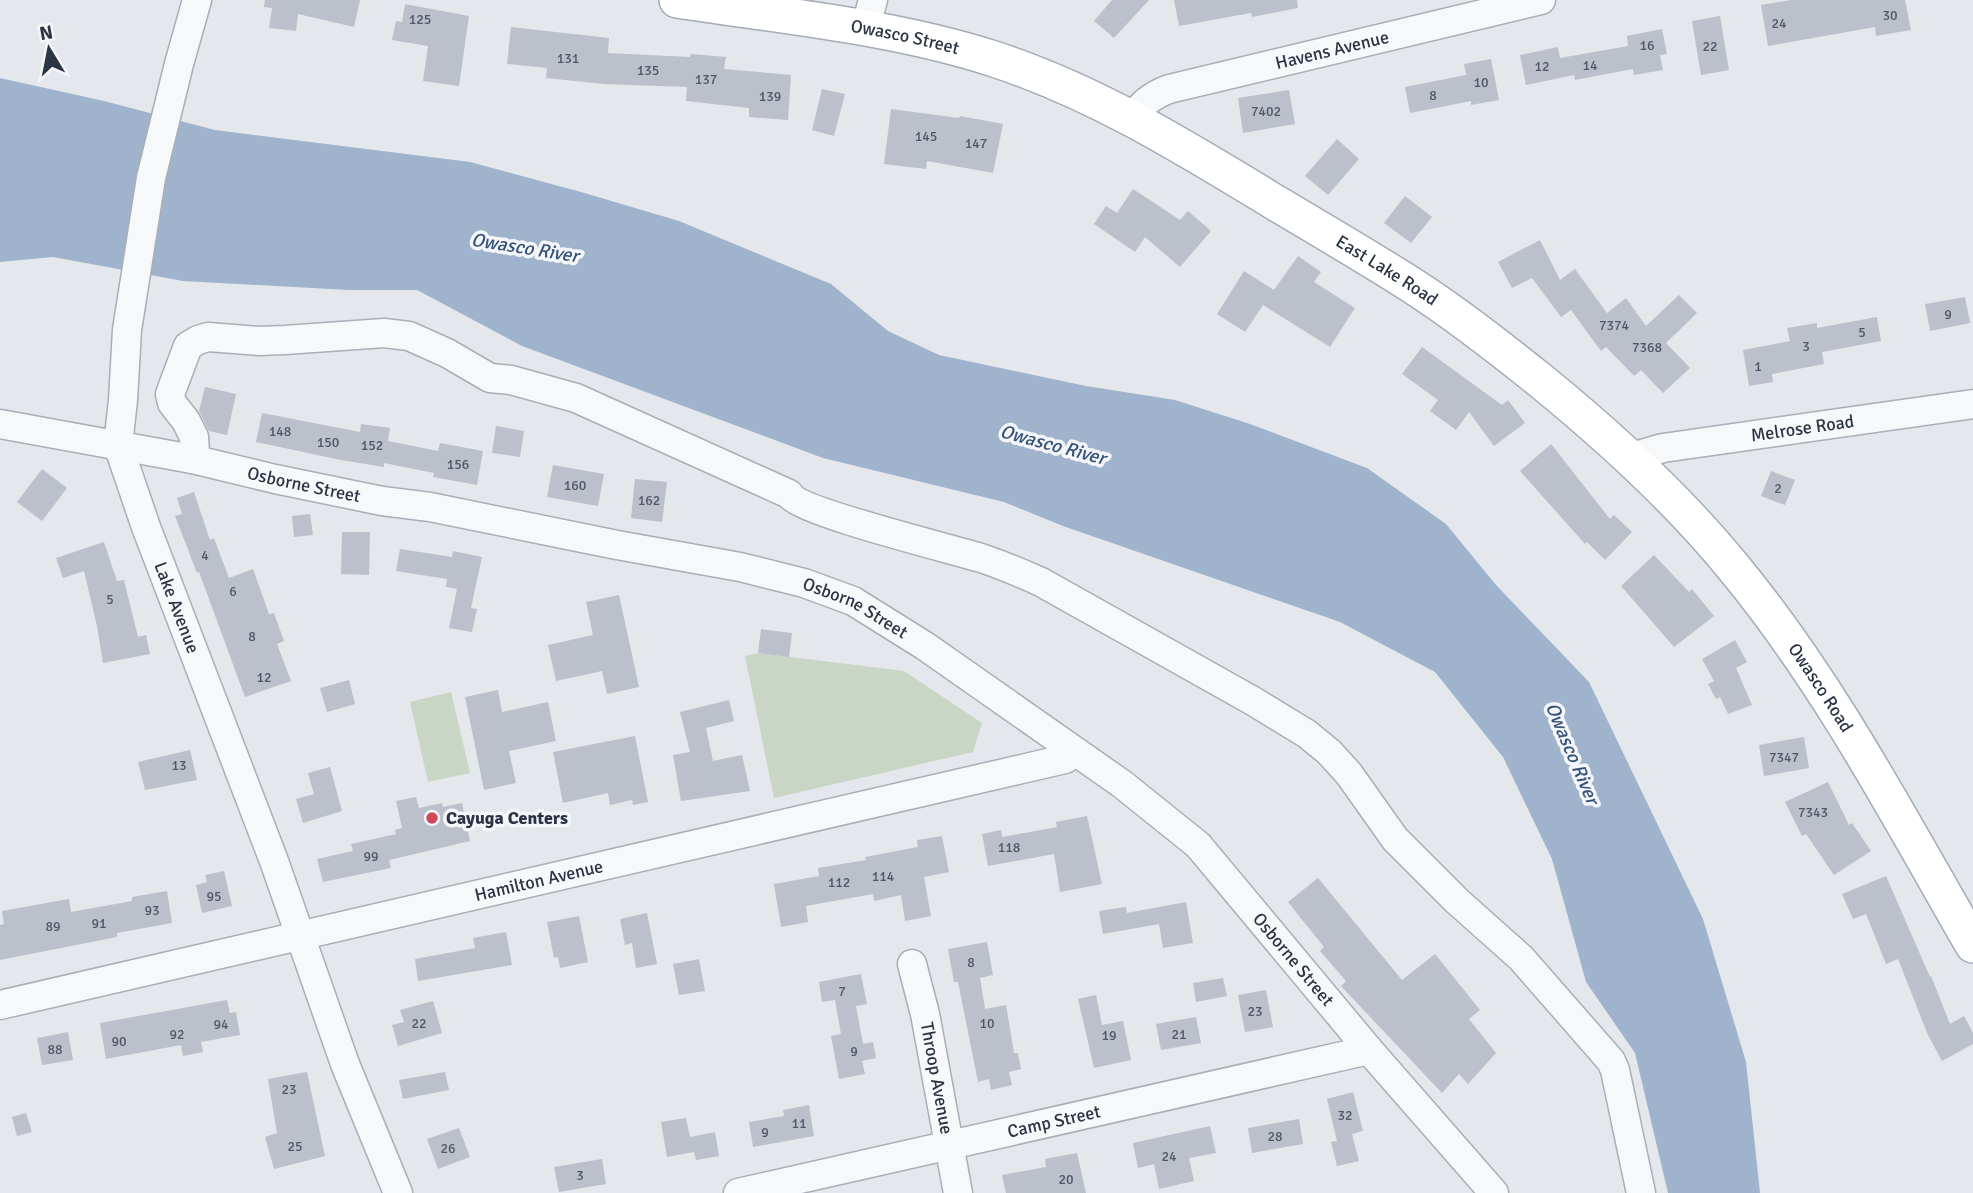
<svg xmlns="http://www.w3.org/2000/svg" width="1973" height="1193" viewBox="0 0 1973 1193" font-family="Signika,sans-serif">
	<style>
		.green { fill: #c9d6c5 }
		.water { fill: #9fb4cc }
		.building { fill: #bbc0ca }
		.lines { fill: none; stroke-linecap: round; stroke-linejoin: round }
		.minor-casing { stroke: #a9aeb7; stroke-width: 31 }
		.major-casing { stroke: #a3abb8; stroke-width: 38 }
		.minor { stroke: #f7f8fa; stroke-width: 28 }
		.major { stroke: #fff; stroke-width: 35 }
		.poi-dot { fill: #d1495b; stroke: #f4f6f9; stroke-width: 2.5 }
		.labels { text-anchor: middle; stroke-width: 7; stroke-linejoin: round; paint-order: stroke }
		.number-label { font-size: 14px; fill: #4f5766 }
		.street-label { font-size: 18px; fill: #2b3445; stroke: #f4f6f9 }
		.poi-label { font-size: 18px; font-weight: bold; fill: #2b3445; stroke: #f4f6f9; text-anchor: start }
		.water-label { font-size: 19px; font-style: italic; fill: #34527a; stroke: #f4f6f9 }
	</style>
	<rect width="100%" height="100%" fill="#e4e7ec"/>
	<g class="green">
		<path d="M758,653L904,671L982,723L973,752L774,798L745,656Z"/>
		<path d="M451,692L470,773L428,782L410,702Z"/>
	</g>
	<path class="water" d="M0,78L104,101L215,130L470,162L581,192L679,221L831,284L888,331L939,355L1086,386L1175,400L1250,424L1367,468L1446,524L1496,585L1589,682L1703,919L1746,1062L1760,1193H1668L1635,1053L1586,982L1552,859L1503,757L1435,672L1340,622L1063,526L1004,502L823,458L522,346L417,290H348L183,281L53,257L0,262Z"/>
	<g class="building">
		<path d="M265,0H360L354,27L298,14L296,31L269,28L272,8L264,7Z"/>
		<path d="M1112,0H1149L1114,38L1094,21Z"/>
		<path d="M1174,0H1297L1298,8L1252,17L1251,13L1179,26Z"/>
		<path d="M1791,0H1905L1911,30L1876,36L1875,27L1768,46L1761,5Z"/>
		<path d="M405,4L469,16L459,86L423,81L428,46L392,40L396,21L402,22Z"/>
		<path d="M1720,16L1729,70L1701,75L1692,21Z"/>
		<path d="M511,27L609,38L608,53L690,57L691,54L726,57L724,69L791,75L788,120L749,117V108L686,101L687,87L604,84L546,78L547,68L507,64Z"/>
		<path d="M1662,29L1667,54L1660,55L1663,70L1634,75L1633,69L1575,80L1574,75L1526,85L1520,55L1558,47L1560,58L1628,46L1627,36Z"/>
		<path d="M1491,59L1499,100L1471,105V101L1410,113L1405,87L1466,75L1464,64Z"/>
		<path d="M822,89L845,94L834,136L812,130Z"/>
		<path d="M1289,90L1295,124L1243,133L1238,98Z"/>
		<path d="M891,109L959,118L960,116L1003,124L993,173L927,161L926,169L884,164Z"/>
		<path d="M1337,139L1359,159L1328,195L1305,176Z"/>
		<path d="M1133,189L1180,220L1188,211L1211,231L1180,267L1145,237L1135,252L1094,224L1106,206L1117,213Z"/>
		<path d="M1405,196L1432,217L1411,243L1384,223Z"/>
		<path d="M1540,240L1560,280L1575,269L1607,313L1626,298L1646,326L1679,295L1697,313L1666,343L1690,368L1663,393L1641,370L1634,376L1606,347L1601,351L1571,310L1561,317L1532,278L1512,288L1498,262Z"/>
		<path d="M1298,256L1321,272L1314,282L1355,308L1330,347L1263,305L1245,332L1217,314L1244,271L1274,290Z"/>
		<path d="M1965,297L1970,323L1930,331L1925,304Z"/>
		<path d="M1877,317L1881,341L1822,352L1824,364L1772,374L1773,382L1749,386L1743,350L1790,341L1787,328L1817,323V328Z"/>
		<path d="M1422,347L1502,405L1508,400L1525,423L1494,446L1469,412L1456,430L1430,411L1438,400L1402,374Z"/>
		<path d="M205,387L236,394L227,435L209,431L199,411Z"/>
		<path d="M262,413L360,432L361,424L390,428L388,441L438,451L440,443L483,451L477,485L433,477L434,473L384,463V467L341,460L256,442Z"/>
		<path d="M496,426L524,431L520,457L492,453Z"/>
		<path d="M1551,444L1610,519L1614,515L1632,532L1605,560L1587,542L1585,544L1520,471Z"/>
		<path d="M553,465L604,474L598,506L547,497Z"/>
		<path d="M42,469L67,488L42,521L17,502Z"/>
		<path d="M1771,471L1795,480L1785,505L1761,496Z"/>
		<path d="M635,479L667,482L662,522L631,518Z"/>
		<path d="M194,492L210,540L214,538L229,578L253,569L269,614L274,613L284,641L277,644L291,681L245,697L199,572L197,573L175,516L182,514L177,498Z"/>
		<path d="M310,514L313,535L294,537L292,516Z"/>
		<path d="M342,532H370L369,575L341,574Z"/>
		<path d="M104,542L117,581L124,580L138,637L146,635L150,654L103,663L97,626L84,571L63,578L56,558Z"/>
		<path d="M400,549L452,557L453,551L482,557L471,608L477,609L472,632L449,628L457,589L446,587L447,579L396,571Z"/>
		<path d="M1654,555L1689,592L1692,589L1714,616L1674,647L1621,586Z"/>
		<path d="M619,595L639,687L607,694L602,671L556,681L548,645L593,635L586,602Z"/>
		<path d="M761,629L792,633L789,657L758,653Z"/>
		<path d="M1735,640L1747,662L1736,668L1752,705L1728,714L1720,697L1716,699L1708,684L1714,681L1702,659Z"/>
		<path d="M349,680L355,704L327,712L320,688Z"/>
		<path d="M498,690L502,712L548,702L556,741L509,751L516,783L484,790L465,697Z"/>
		<path d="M729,700L734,721L706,728L713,761L742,755L750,791L681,801L673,755L690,752L680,712Z"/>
		<path d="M635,736L648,802L633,805L632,800L610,805L608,793L563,803L553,752Z"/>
		<path d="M1804,737L1809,768L1764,776L1759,745Z"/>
		<path d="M190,750L197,780L145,790L138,762Z"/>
		<path d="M330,767L342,811L303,823L296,799L314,794L308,773Z"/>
		<path d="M1828,782L1849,825L1852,823L1871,851L1834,875L1806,834L1802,836L1785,802Z"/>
		<path d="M416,797L419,808L442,803L443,807L462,803L470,841L389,860L391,868L323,882L317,859L353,851L351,844L396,834L395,830L402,828L396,801Z"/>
		<path d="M1087,816L1102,884L1060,892L1054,854L988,866L982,834L1001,830L1002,837L1057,827L1056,822Z"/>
		<path d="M942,836L949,872L924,877L931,916L905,921L901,895L874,901L873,894L806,906L808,922L781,927L774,884L819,876L818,868L866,860L865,857L918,847L917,840Z"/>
		<path d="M224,871L232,906L202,913L196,885L207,882L205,875Z"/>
		<path d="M1886,876L1930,977L1931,976L1950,1024L1964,1016L1973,1033V1044L1942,1061L1928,1035L1898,959L1886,964L1866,914L1853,919L1842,894Z"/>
		<path d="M1318,878L1402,980L1435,954L1480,1010L1469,1019L1496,1053L1468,1084L1459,1074L1442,1093L1341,986L1346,981L1320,951L1324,947L1288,902Z"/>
		<path d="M167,891L172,923L117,933V937L0,960V925L4,924L2,911L69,899L71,912L132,901V897Z"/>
		<path d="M1186,902L1193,943L1163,948L1159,924L1103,934L1099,911L1126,907L1127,913Z"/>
		<path d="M647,913L657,964L636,968L632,943L625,945L620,919Z"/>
		<path d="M579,916L588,962L560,968L558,957L554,958L547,922Z"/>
		<path d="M506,932L512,965L418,981L415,959L475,948L473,938Z"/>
		<path d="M987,942L993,975L980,978L985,1009L1006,1005L1014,1053H1018L1021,1069L1009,1072L1012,1085L991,1090L989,1079L978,1082L958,982H954L948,949Z"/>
		<path d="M699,959L705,991L679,995L673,964Z"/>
		<path d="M861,974L867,1004L856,1006L863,1044L873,1042L876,1058L862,1061L865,1074L839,1079L831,1036L841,1034L835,1000L822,1002L819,982Z"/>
		<path d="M1223,978L1227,996L1196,1002L1193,983Z"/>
		<path d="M1266,990L1273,1027L1245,1032L1238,995Z"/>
		<path d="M1096,995L1102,1025L1123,1021L1131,1060L1094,1068L1078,999Z"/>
		<path d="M227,1000L230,1013L236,1012L240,1035L201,1042L203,1052L183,1056L181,1045L106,1059L100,1023Z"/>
		<path d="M433,1001L442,1033L398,1046L392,1025L404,1022L400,1010Z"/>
		<path d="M1196,1017L1201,1043L1161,1050L1156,1024Z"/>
		<path d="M68,1032L73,1060L42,1065L37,1038Z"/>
		<path d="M307,1072L325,1156L274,1169L265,1137L277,1133L268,1079Z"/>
		<path d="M445,1072L449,1090L403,1099L399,1080Z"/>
		<path d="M1353,1092L1363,1131L1352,1134L1359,1161L1337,1166L1331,1142L1337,1141L1327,1099Z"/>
		<path d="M809,1105L814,1136L753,1147L749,1122L784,1116L783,1110Z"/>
		<path d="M26,1113L32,1132L17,1136L12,1117Z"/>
		<path d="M686,1118L690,1137L715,1132L719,1156L696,1160L694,1152L667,1157L661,1122Z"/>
		<path d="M1299,1119L1303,1144L1252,1153L1248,1128Z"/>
		<path d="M1210,1126L1216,1153L1189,1158L1194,1181L1159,1189L1154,1164L1138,1168L1133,1143Z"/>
		<path d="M459,1128L470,1157L438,1169L427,1139Z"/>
		<path d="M1077,1153L1086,1193H1006L1002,1175L1046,1167L1045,1159Z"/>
		<path d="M602,1159L606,1184L559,1192L554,1167Z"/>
	</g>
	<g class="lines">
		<defs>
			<g id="minor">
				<path id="s1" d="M197,0L179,64L151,178L127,330L123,400L118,445L146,527L274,861L345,1064L398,1193"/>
				<path d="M865,29L873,0"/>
				<path id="s2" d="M1133,118C1141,103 1153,95 1169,89L1541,0"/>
				<path id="s3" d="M0,424L192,459L275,479L382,501L430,507L617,545L740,567L804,583L853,601L925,646L1122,784L1198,845L1369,1050L1494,1193"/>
				<path id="s4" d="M1632,457L1663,448L1973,404"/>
				<path d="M192,459L195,453L194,437L186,421L172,403L170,394L188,346L198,340L208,337L259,341L285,340L384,333L409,336L447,353L490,378L511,380L576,398L789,494C800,512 952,549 981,558C1002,565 1021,573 1041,582L1253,701L1307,734L1329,752L1349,774L1395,839L1457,901L1521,958L1611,1061L1615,1070L1641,1193"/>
				<path id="s5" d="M912,964L925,1014L958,1193"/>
				<path id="s6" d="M0,1005L1039,765L1065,759L1075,752"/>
				<path id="s7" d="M738,1193L1369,1050"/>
			</g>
			<g id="major">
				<path id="s8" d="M677,0C782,16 890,26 991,58C1094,91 1184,147 1276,203C1321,230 1368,257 1413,286C1458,315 1500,348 1541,381C1611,438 1677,498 1734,568C1829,683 1899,817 1973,945"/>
			</g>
		</defs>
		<use href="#minor" class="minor-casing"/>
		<use href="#major" class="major-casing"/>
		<use href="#minor" class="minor"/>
		<use href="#major" class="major"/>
	</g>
	<circle class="poi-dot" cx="432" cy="818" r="7"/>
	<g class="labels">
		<g class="number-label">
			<text x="1890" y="20">30</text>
			<text x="420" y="24">125</text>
			<text x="1779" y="28">24</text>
			<text x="1647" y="50">16</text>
			<text x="1710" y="51">22</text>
			<text x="568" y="63">131</text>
			<text x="1590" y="70">14</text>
			<text x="1542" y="71">12</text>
			<text x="648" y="75">135</text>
			<text x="706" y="84">137</text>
			<text x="1481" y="87">10</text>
			<text x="1433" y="100">8</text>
			<text x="770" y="101">139</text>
			<text x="1266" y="116">7402</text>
			<text x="926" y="141">145</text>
			<text x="976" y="148">147</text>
			<text x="1948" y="319">9</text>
			<text x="1614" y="330">7374</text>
			<text x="1862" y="337">5</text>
			<text x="1806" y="351">3</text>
			<text x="1647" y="352">7368</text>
			<text x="1758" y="371">1</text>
			<text x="280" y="436">148</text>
			<text x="328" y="447">150</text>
			<text x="372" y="450">152</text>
			<text x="458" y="469">156</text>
			<text x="575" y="490">160</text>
			<text x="1778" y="493">2</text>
			<text x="649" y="505">162</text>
			<text x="205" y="560">4</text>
			<text x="233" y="596">6</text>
			<text x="110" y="604">5</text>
			<text x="252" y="641">8</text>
			<text x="264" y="682">12</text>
			<text x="1784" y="762">7347</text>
			<text x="179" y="770">13</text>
			<text x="1813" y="817">7343</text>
			<text x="1009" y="852">118</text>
			<text x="371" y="861">99</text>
			<text x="883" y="881">114</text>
			<text x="839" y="887">112</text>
			<text x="214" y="901">95</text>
			<text x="152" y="915">93</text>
			<text x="99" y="928">91</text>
			<text x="53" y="931">89</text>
			<text x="971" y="967">8</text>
			<text x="842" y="996">7</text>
			<text x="1255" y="1016">23</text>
			<text x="419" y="1028">22</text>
			<text x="987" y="1028">10</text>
			<text x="221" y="1029">94</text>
			<text x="177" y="1039">92</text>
			<text x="1179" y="1039">21</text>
			<text x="1109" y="1040">19</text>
			<text x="119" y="1046">90</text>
			<text x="55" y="1054">88</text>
			<text x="854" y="1056">9</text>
			<text x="289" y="1094">23</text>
			<text x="1345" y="1120">32</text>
			<text x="799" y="1128">11</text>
			<text x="765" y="1137">9</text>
			<text x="1275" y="1141">28</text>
			<text x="295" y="1151">25</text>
			<text x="448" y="1153">26</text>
			<text x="1169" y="1161">24</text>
			<text x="580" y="1180">3</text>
			<text x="1066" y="1184">20</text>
		</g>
		<g class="street-label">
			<text dy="6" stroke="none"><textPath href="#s8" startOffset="231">Owasco Street</textPath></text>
			<text dy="6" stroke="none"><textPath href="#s2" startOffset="215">Havens Avenue</textPath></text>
			<text dy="6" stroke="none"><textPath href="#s8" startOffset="770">East Lake Road</textPath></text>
			<text dy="6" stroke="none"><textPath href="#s4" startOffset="173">Melrose Road</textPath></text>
			<text dy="6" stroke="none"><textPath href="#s3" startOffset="310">Osborne Street</textPath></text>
			<text dy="6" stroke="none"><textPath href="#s1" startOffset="626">Lake Avenue</textPath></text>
			<text dy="6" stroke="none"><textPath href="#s3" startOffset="877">Osborne Street</textPath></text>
			<text dy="6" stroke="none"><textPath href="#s8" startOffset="1377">Owasco Road</textPath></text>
			<text dy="6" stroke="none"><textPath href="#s6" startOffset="553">Hamilton Avenue</textPath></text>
			<text dy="6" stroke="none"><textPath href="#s3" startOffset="1444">Osborne Street</textPath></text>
			<text dy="6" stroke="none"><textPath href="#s5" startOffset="117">Throop Avenue</textPath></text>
			<text dy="6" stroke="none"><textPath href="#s7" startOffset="324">Camp Street</textPath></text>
		</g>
		<g class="poi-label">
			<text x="446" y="824">Cayuga Centers</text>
		</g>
		<g class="water-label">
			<text transform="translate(525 247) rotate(9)" y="7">Owasco River</text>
			<text transform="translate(1053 444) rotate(15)" y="7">Owasco River</text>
			<text transform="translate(1573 753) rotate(67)" y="7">Owasco River</text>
		</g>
	</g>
	<g transform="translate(49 49) rotate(350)" stroke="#f4f6f9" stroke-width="5" paint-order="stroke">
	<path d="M0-5L12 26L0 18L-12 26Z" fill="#2b3445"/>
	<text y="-10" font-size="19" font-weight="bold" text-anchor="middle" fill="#2b3445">N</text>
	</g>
</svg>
